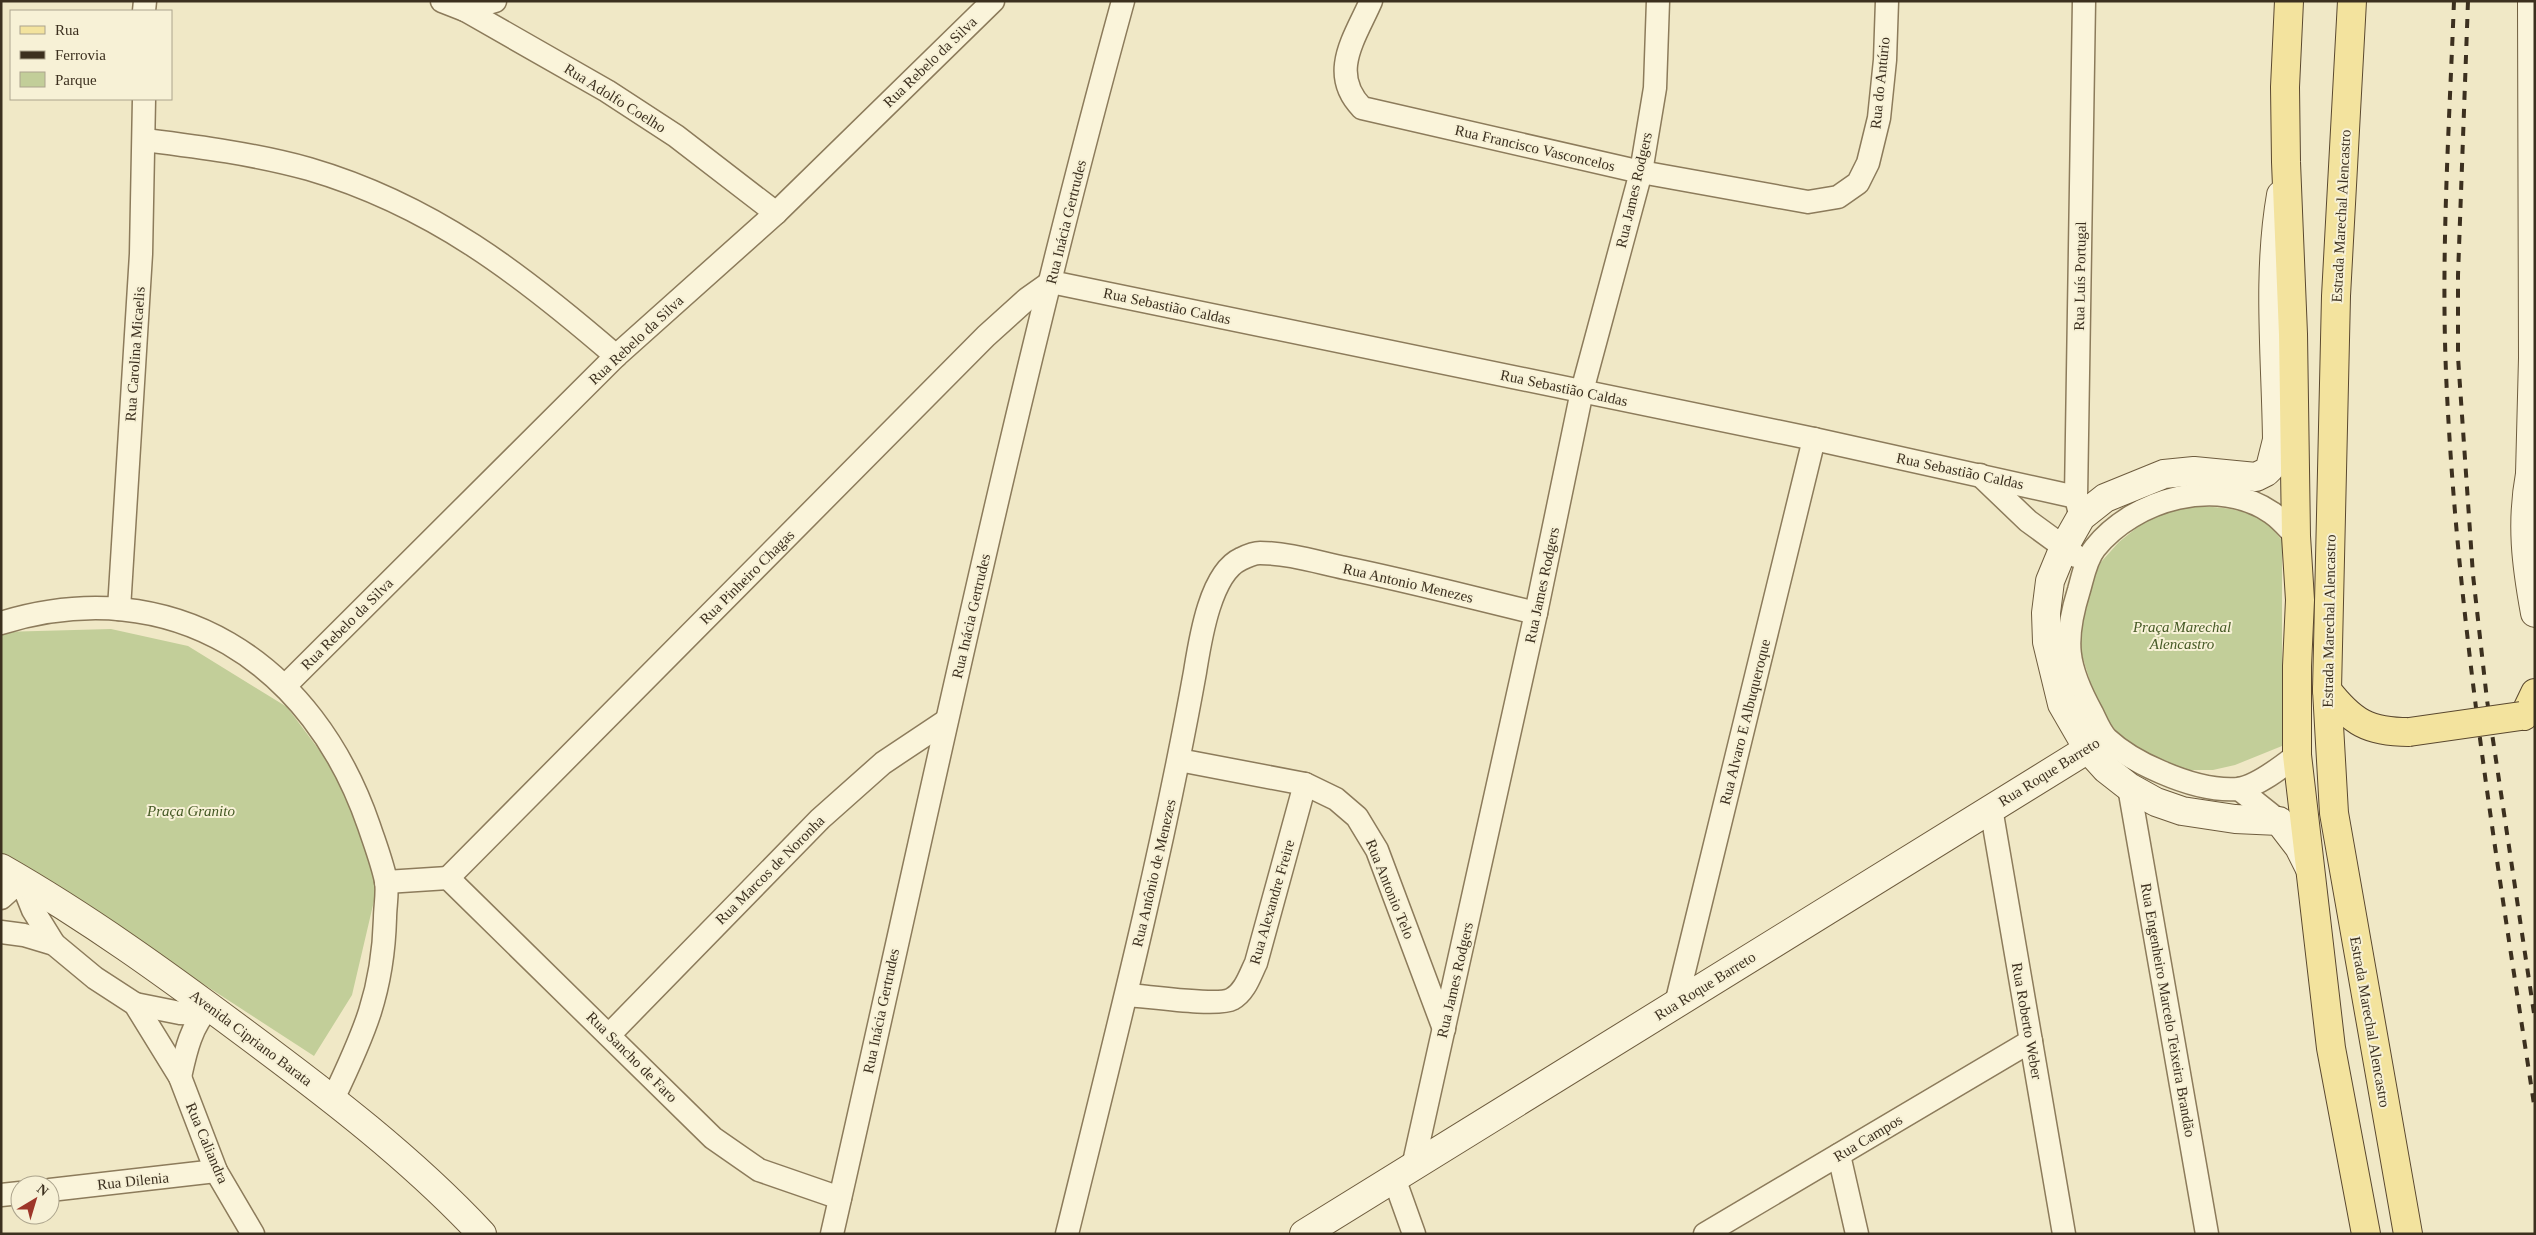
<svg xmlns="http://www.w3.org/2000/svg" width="2536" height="1235" viewBox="0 0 2536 1235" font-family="Georgia,serif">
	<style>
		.green { fill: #c2ce99 }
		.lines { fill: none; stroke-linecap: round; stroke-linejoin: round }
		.street-casing { stroke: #8c7b5b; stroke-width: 25 }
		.secondary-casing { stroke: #6e5c3e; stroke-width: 30 }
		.primary-casing { stroke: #5a482f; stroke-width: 30 }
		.street { stroke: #faf4da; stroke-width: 22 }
		.secondary { stroke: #faf4da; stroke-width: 28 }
		.primary { stroke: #f3e39e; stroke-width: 28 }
		.rail { stroke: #3c301f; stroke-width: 4; stroke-dasharray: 9 9; stroke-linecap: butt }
		.primary-bridge-casing { stroke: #5a482f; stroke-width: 30; stroke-linecap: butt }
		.primary-bridge { stroke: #f3e39e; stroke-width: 28 }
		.labels { text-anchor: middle; stroke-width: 4; stroke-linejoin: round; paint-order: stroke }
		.street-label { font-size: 15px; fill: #3c301f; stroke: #f7f1d6 }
		.park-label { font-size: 15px; font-style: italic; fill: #455925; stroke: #f7f1d6 }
	</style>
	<rect width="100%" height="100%" fill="#f0e8c6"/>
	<g class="green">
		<path d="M2190,506C2215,507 2244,507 2266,523C2272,527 2277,535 2282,540V746L2235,765L2213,770H2189L2152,759L2128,745L2109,727L2093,691L2081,652V620L2092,582L2101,562L2119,542L2144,522L2163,511Z"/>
		<path d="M111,629L188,646L287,707L346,786L377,888L352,995L314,1056L131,937L1,858V632Z"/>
	</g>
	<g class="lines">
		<defs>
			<g id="street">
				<path d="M442,1L465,10L607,91L676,136L776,213"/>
				<path d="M1371,1C1355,38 1328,73 1362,108L1641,172L1808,202L1838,197L1858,183L1868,163L1879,118L1885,60L1887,1"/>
				<path d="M465,10L495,1"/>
				<path d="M144,11L145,1"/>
				<path d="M145,140C200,147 255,154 309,169C432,205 521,274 616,356"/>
				<path d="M1980,475L2028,521L2076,556"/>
				<path d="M2079,510L2076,497L2084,1"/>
				<path d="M2296,536C2289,529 2281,519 2272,513C2218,475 2134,499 2095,548C2086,559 2083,576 2079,590C2063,641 2066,666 2092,713C2096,721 2100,732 2107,739C2122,753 2142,764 2161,772C2184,782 2213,791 2238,789C2256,787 2283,766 2297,755"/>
				<path d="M119,609L141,254L144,99"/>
				<path d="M1,623C173,570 313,663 369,826C375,844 382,862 386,881C388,892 385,907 385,918C383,992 364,1034 333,1099"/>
				<path d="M285,686L616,356L776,213L993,1"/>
				<path d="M1179,760L1305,784L1336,799L1357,817L1377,850L1444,1029"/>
				<path d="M2129,787L2207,1234"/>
				<path d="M2239,789L2279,821"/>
				<path d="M1991,808L2064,1234"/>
				<path d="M448,878L986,336L1027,299L1051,282L1814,439L2076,497"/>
				<path d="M448,878L713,1138L759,1170L840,1198"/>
				<path d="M386,882L448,878"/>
				<path d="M1,898L21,880L33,910L54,944"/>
				<path d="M1,932L24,935L54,944L95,978L135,1004L180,1077L216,1171L253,1234"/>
				<path d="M1127,995C1146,996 1218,1007 1232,999C1245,992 1250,975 1256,963L1305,784"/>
				<path d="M135,1004L180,1013L202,1014"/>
				<path d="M1676,1004L1814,439"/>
				<path d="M609,1035L820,819L883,763L946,721"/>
				<path d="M180,1077C185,1054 191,1024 210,1007"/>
				<path d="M1839,1155L1857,1234"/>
				<path d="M1413,1167L1536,613L1582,391L1641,172L1655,88L1658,1"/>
				<path d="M1394,1178L1414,1234"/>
				<path d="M50,1190L216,1171"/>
				<path d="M1,1195L20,1193"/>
				<path d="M832,1234C926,822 1011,408 1123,1"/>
				<path d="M1067,1234C1113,1047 1161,861 1195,672C1200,641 1210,573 1241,559C1247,556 1254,553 1260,553C1288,553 1317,562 1345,568C1409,581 1473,598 1536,613"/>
				<path d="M1705,1234L2031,1041"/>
			</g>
			<g id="secondary">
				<path d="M2532,1L2533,358L2530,474L2535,485"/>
				<path d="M2281,195C2267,275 2276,359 2277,440L2270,468L2266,472L2256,477L2194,471L2164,474L2105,498L2081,517L2064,547L2050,581L2046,613L2047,642L2062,704L2088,749L2106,769L2129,787L2156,802L2182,811L2235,819L2279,821L2299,847L2309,867"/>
				<path d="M2530,474C2521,523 2526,564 2535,613"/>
				<path d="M1,868C87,917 167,975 246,1034C328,1095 411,1158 482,1234"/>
				<path d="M1304,1234L2088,749"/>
			</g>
			<g id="primary">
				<path d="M2289,1L2285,87L2286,162L2293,334L2296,536L2300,600L2297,666V755L2331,1048L2366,1234"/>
				<path d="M2352,1L2336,296L2327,690L2334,813L2408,1234"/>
				<path d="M2327,690C2352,722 2368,732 2409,732"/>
				<path d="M2524,716L2535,693"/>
			</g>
		</defs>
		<use href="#street" class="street-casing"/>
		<use href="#secondary" class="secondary-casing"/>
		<use href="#primary" class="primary-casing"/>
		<use href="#street" class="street"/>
		<use href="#secondary" class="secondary"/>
		<use href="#primary" class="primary"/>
		<g class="rail">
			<path d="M2454,1C2449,132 2440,263 2447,394C2459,635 2499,873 2535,1111"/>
			<path d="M2468,1L2458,275V357L2473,575L2487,700L2535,1020"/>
		</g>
		<defs>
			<path id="primary-bridge" d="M2409,732L2521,716"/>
		</defs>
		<use href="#primary-bridge" class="primary-bridge-casing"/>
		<use href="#primary-bridge" class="primary-bridge"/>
	</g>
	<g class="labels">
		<g class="street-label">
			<text transform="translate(930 62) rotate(-44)" y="5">Rua Rebelo da Silva</text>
			<text transform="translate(1880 83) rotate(-84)" y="5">Rua do Antúrio</text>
			<text transform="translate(615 98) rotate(32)" y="5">Rua Adolfo Coelho</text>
			<text transform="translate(1535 148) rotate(13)" y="5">Rua Francisco Vasconcelos</text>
			<text transform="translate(1634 190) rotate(-77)" y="5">Rua James Rodgers</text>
			<text transform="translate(2341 216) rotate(-87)" y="5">Estrada Marechal Alencastro</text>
			<text transform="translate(1066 222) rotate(-76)" y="5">Rua Inácia Gertrudes</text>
			<text transform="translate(2080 276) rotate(-89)" y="5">Rua Luís Portugal</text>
			<text transform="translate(1167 306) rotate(12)" y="5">Rua Sebastião Caldas</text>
			<text transform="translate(636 340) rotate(-43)" y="5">Rua Rebelo da Silva</text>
			<text transform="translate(135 354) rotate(-86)" y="5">Rua Carolina Micaelis</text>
			<text transform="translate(1564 388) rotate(12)" y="5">Rua Sebastião Caldas</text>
			<text transform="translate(1960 471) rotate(12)" y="5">Rua Sebastião Caldas</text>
			<text transform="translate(747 577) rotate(-45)" y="5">Rua Pinheiro Chagas</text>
			<text transform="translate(1408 583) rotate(13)" y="5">Rua Antonio Menezes</text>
			<text transform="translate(1542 585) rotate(-78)" y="5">Rua James Rodgers</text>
			<text transform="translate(971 616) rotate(-77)" y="5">Rua Inácia Gertrudes</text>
			<text transform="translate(2329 621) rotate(-89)" y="5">Estrada Marechal Alencastro</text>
			<text transform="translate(347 624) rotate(-45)" y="5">Rua Rebelo da Silva</text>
			<text transform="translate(1745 722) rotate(-76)" y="5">Rua Alvaro E Albuqueroque</text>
			<text transform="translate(2049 772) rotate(-32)" y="5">Rua Roque Barreto</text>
			<text transform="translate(770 870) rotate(-45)" y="5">Rua Marcos de Noronha</text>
			<text transform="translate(1154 873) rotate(-77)" y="5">Rua Antônio de Menezes</text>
			<text transform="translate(1390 889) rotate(68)" y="5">Rua Antonio Telo</text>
			<text transform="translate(1272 902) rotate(-74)" y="5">Rua Alexandre Freire</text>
			<text transform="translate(1455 980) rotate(-77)" y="5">Rua James Rodgers</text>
			<text transform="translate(1705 986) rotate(-32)" y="5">Rua Roque Barreto</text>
			<text transform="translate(2168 1010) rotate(80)" y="5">Rua Engenheiro Marcelo Teixeira Brandão</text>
			<text transform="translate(881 1011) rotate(-78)" y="5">Rua Inácia Gertrudes</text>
			<text transform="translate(2027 1021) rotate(80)" y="5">Rua Roberto Weber</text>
			<text transform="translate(2370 1022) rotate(80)" y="5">Estrada Marechal Alencastro</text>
			<text transform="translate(251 1038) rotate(37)" y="5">Avenida Cipriano Barata</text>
			<text transform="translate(632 1057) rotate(45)" y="5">Rua Sancho de Faro</text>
			<text transform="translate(1868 1138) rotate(-31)" y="5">Rua Campos</text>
			<text transform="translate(207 1143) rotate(67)" y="5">Rua Caliandra</text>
			<text transform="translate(133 1181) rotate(-6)" y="5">Rua Dilenia</text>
		</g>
		<g class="park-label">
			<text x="2182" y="632">Praça Marechal<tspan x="2182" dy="17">Alencastro</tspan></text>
			<text x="191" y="816">Praça Granito</text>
		</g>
	</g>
	<rect width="2536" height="1235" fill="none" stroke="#3c301f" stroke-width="5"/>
	<rect x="10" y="10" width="162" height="90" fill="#f7f1d6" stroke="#aca48d"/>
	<rect x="20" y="26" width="25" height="8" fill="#f3e39e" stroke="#aca48d"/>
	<text x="55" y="35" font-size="15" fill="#3c301f">Rua</text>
	<rect x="20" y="51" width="25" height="8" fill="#3c301f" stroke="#aca48d"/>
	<text x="55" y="60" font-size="15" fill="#3c301f">Ferrovia</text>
	<rect x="20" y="72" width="25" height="15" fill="#c2ce99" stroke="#aca48d"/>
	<text x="55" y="85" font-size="15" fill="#3c301f">Parque</text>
	<g transform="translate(35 1200) rotate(38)"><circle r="24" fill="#f7f1d6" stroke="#aca48d"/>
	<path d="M0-4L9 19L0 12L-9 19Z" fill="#9d3629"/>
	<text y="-8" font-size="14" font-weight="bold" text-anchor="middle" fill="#3c301f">N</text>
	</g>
</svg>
